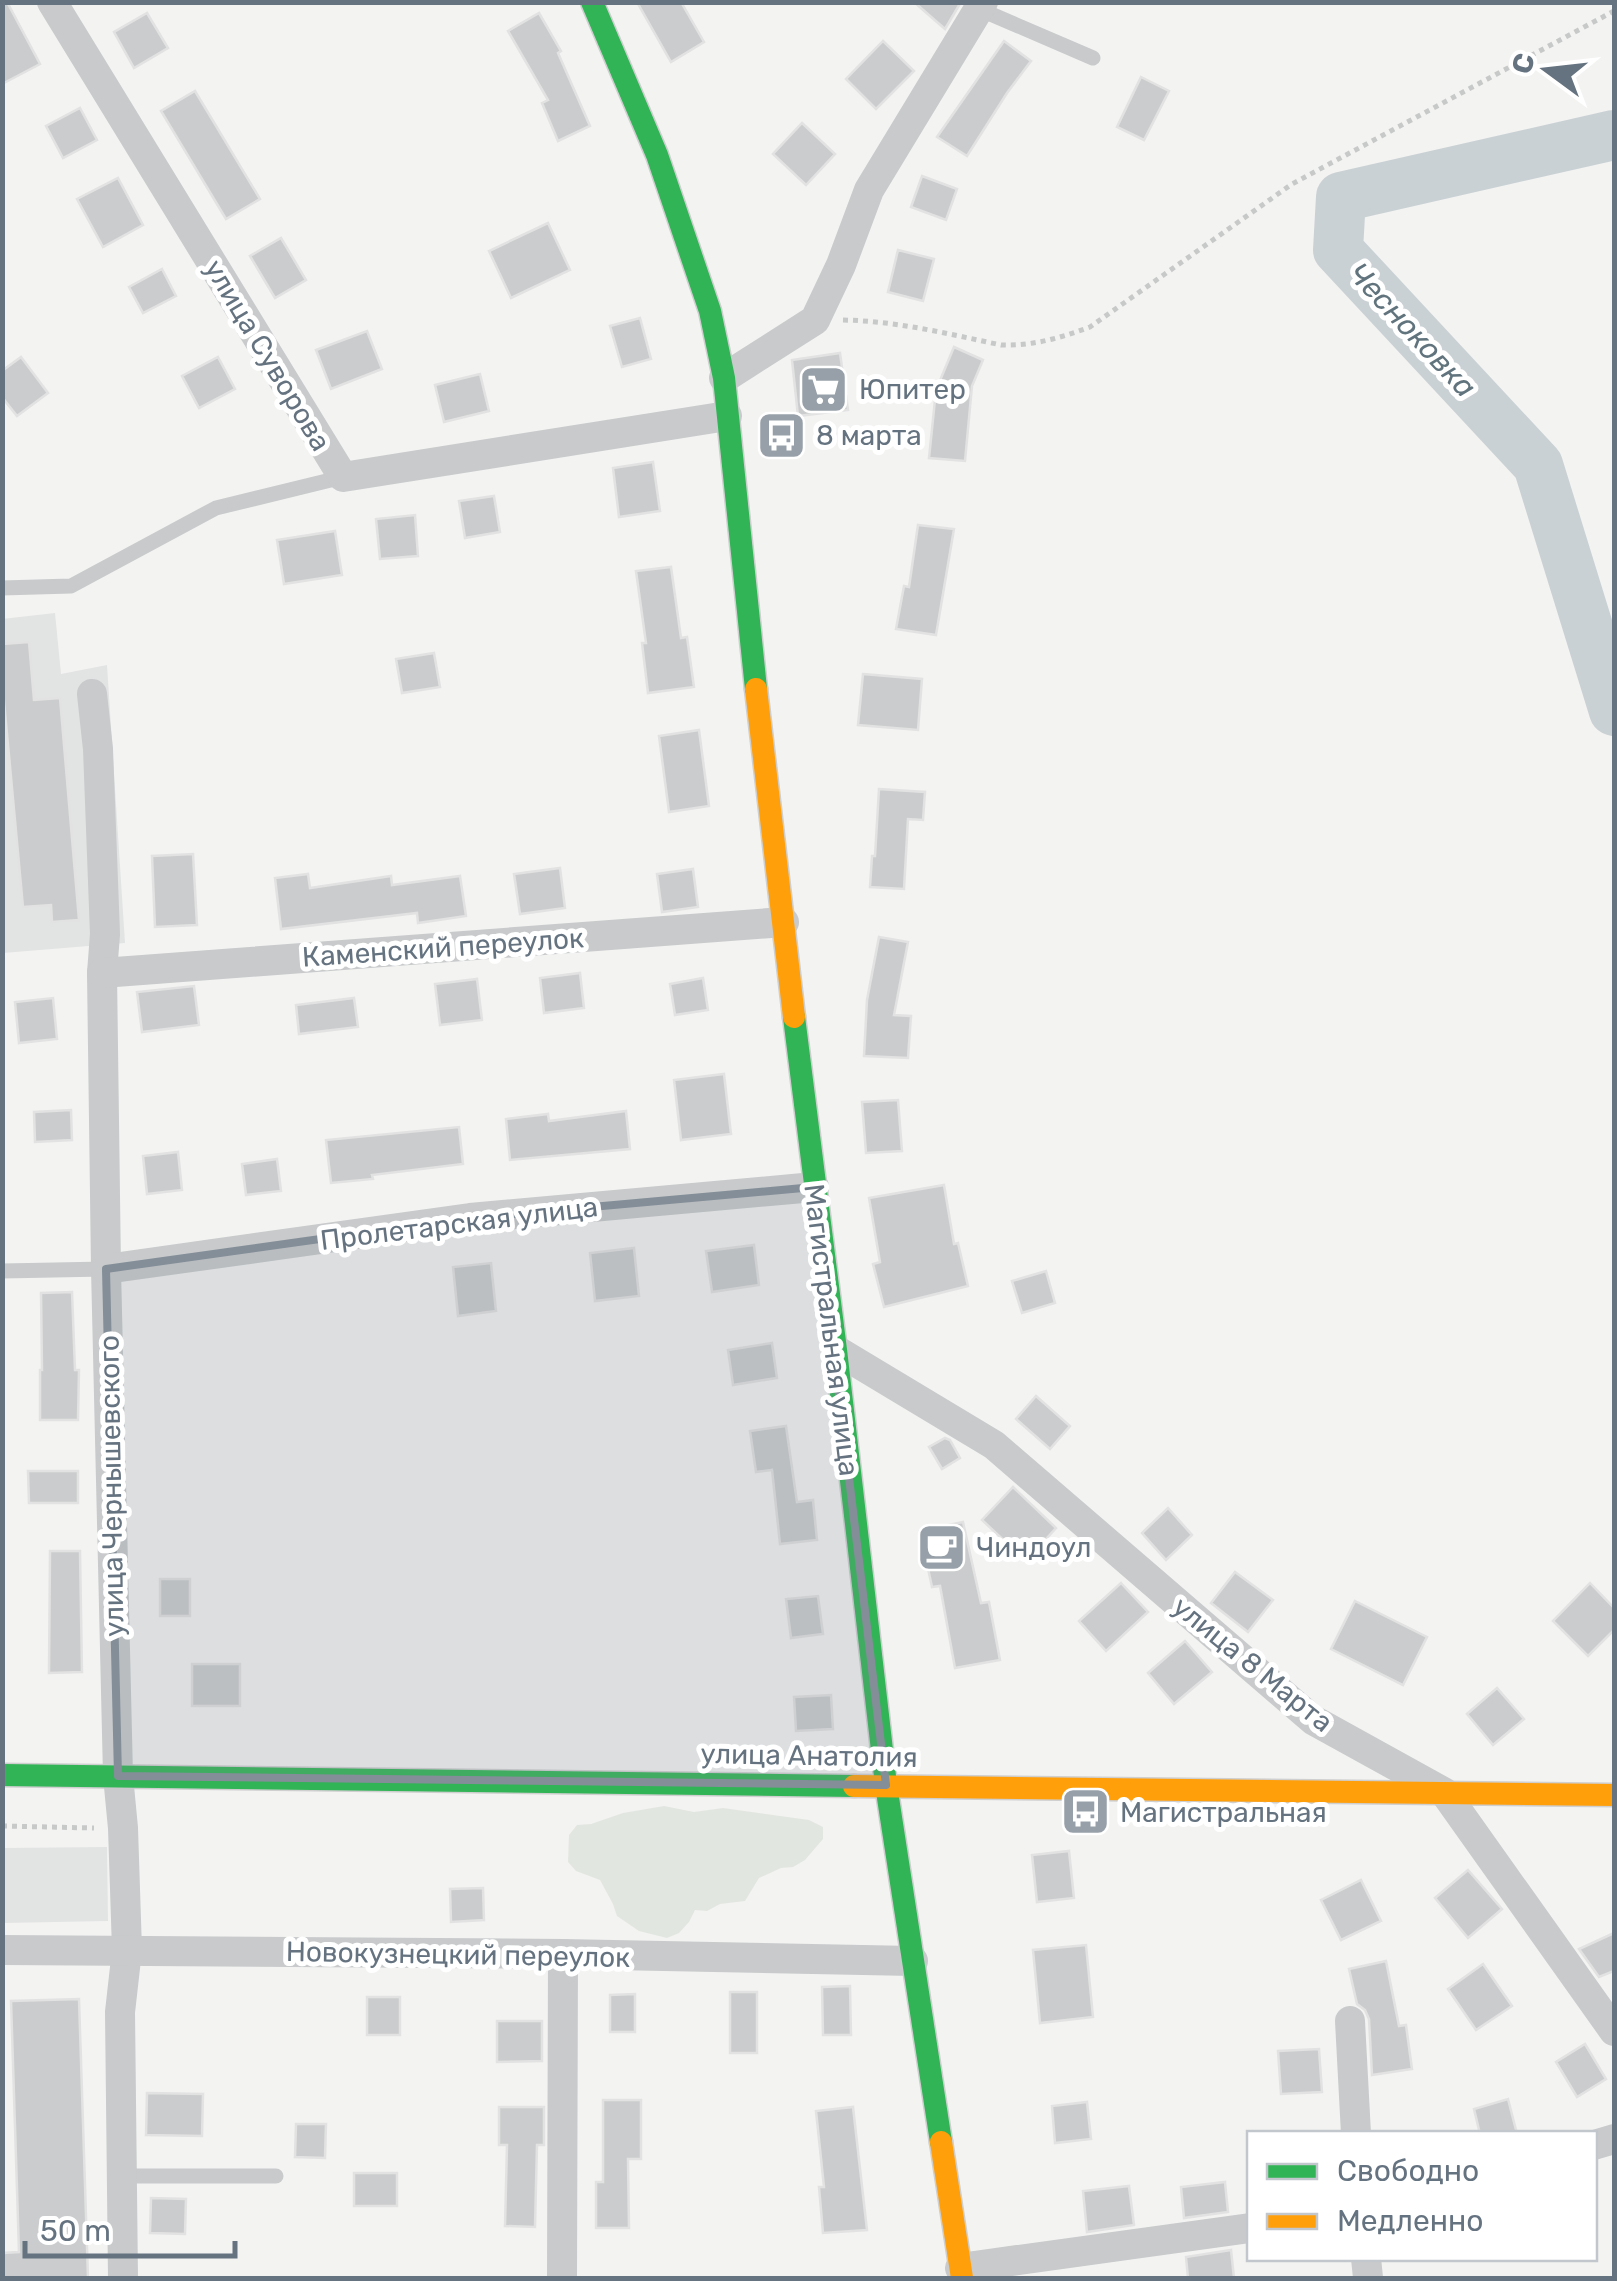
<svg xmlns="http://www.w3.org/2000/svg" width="1617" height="2281" viewBox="0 0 1617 2281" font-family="Rubik,sans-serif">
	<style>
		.built { fill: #e2e3e3 }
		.green { fill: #e2e6e0 }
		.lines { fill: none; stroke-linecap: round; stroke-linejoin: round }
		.river { stroke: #cad1d4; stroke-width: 50 }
		.building { fill: #cbcccd; stroke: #e2e2e2; stroke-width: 2.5 }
		.fast-casing { stroke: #cfcfd0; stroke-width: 25 }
		.slow-casing { stroke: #cfcfd0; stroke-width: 25 }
		.path { stroke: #c7c8c8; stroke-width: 5; stroke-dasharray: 5 5; stroke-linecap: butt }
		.lane { stroke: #c8cacb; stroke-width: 15 }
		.street { stroke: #c8cacb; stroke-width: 30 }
		.fast { stroke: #30b455; stroke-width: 22 }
		.slow { stroke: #ff9f0a; stroke-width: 22 }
		.marked { fill: #838e98; fill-opacity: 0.2; stroke: #838e98; stroke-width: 8; stroke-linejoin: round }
		.labels { text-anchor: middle; stroke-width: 10; stroke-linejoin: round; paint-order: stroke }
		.street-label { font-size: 28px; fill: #657380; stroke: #fff }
		.poi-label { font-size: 28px; fill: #657380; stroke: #fff; text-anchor: start }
		.water-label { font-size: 30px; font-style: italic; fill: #61747d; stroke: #fff }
	</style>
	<rect width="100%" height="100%" fill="#f3f3f2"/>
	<g class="built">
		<path d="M55,613L61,674L107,665L125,943L3,953L2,619Z"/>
		<path d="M107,1847L108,1921L3,1923V1848Z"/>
	</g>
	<path class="green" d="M664,1806L694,1812L723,1808L809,1820L823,1827V1839L805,1860L793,1867L781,1868L759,1878L745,1901L720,1904L707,1911L695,1910L689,1922L679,1933L667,1938L639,1931L617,1916L613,1904L600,1880L576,1871L568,1862L569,1835L577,1825L591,1824L623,1813Z"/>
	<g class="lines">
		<path class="river" d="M1614,135L1341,197L1338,250L1538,465L1614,711"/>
	</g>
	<g class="building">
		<path d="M2,2H7L40,64L2,84Z"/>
		<path d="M637,2H681L704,42L671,62Z"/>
		<path d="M914,2H961L945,29Z"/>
		<path d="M147,13L168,48L134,68L114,32Z"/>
		<path d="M539,13L561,51L558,53L590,126L558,141L542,103L548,100L508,31Z"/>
		<path d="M883,41L914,71L876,109L846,79Z"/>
		<path d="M1004,41L1031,61L1007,93L967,156L937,137Z"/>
		<path d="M1141,77L1169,91L1144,140L1117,127Z"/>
		<path d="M195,91L260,199L226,219L161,111Z"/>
		<path d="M80,108L97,140L63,158L46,126Z"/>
		<path d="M802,123L835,154L806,185L773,154Z"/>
		<path d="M922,176L957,189L946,220L911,207Z"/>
		<path d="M118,178L143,225L103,247L77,199Z"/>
		<path d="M548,223L570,270L511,298L489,251Z"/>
		<path d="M281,238L306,280L275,298L250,256Z"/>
		<path d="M898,250L934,259L923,301L888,292Z"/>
		<path d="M162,269L176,296L143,313L129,287Z"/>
		<path d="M640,318L651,359L622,367L610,326Z"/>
		<path d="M367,331L382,369L331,389L316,350Z"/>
		<path d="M954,347L983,360L972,386L965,461L929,458L936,390Z"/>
		<path d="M840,353L848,410L798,416L792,360Z"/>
		<path d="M21,357L48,393L17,416L2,397V371Z"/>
		<path d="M218,357L235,389L199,408L182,376Z"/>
		<path d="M480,374L489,411L444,422L435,385Z"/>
		<path d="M653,462L660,511L619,517L613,468Z"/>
		<path d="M494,496L500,532L465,538L459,501Z"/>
		<path d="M415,515L418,556L380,559L376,519Z"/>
		<path d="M918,525L954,529L936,635L896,629L904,586L909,587Z"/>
		<path d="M335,531L342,575L284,584L277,540Z"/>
		<path d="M671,567L681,638L687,637L694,687L648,693L642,643H646L636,571Z"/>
		<path d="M29,642L34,700L60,698L79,920L52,922L51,905L23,907L2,680V644Z"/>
		<path d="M434,653L440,687L402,693L396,659Z"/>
		<path d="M863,674L922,679L918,730L858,725Z"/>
		<path d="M699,730L709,806L669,812L659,736Z"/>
		<path d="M879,789L925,792L923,820L908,819L904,889L870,887L872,856H875Z"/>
		<path d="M193,854L197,925L155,927L152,856Z"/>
		<path d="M560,868L565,908L520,914L514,874Z"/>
		<path d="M693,869L698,907L662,912L657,874Z"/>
		<path d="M308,874L310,888L391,876L392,885L460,876L466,916L418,923L417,913L281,929L275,878Z"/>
		<path d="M879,937L908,942L894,1015L911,1016L908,1058L864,1056L867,1000Z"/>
		<path d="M580,973L584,1008L544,1013L540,978Z"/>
		<path d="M703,978L708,1010L675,1015L670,984Z"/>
		<path d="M477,979L482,1020L440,1025L435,984Z"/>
		<path d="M194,986L199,1025L142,1032L137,992Z"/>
		<path d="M53,998L57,1039L19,1043L15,1002Z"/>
		<path d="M354,998L358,1027L299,1034L296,1005Z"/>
		<path d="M724,1074L731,1134L681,1140L674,1080Z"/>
		<path d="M898,1100L902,1151L866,1153L862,1102Z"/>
		<path d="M71,1110L72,1140L35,1142L34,1112Z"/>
		<path d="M626,1111L630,1149L510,1160L506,1119L548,1114L549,1121Z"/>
		<path d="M459,1127L463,1164L372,1175L373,1179L331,1183L326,1140Z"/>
		<path d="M178,1152L182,1190L147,1194L143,1156Z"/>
		<path d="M277,1159L281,1191L246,1195L242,1164Z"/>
		<path d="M944,1185L954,1244L958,1243L968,1286L884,1307L873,1264L880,1262L869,1198Z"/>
		<path d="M754,1245L759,1285L712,1292L706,1251Z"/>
		<path d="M634,1248L639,1296L595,1301L590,1253Z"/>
		<path d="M491,1263L496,1311L458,1316L453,1267Z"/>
		<path d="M1046,1271L1055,1303L1022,1313L1012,1281Z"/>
		<path d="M72,1292L75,1370H79L78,1420H40V1370H42L41,1293Z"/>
		<path d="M772,1343L777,1378L733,1385L728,1350Z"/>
		<path d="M1036,1396L1070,1426L1050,1449L1016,1419Z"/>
		<path d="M786,1426L797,1502L813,1500L817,1540L780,1544L772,1470L756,1472L750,1431Z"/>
		<path d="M945,1438L950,1440L960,1458L942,1469L929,1447Z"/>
		<path d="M28,1471H78V1503H29Z"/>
		<path d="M1013,1487L1056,1528L1026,1561L982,1520Z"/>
		<path d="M1168,1508L1192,1535L1166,1560L1142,1533Z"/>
		<path d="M963,1522L981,1603L989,1602L1000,1660L955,1668L940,1586L932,1587L920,1531Z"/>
		<path d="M50,1551H80L82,1672L49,1673Z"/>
		<path d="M1235,1572L1273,1600L1248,1632L1211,1603Z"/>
		<rect x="160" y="1579" width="30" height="37"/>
		<path d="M1121,1583L1148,1612L1106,1651L1079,1621Z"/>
		<path d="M1590,1583L1614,1608V1630L1588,1656L1553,1621Z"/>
		<path d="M818,1596L823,1634L791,1638L786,1599Z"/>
		<path d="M1355,1601L1427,1637L1403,1685L1331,1649Z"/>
		<path d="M1185,1641L1212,1672L1174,1704L1148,1673Z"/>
		<rect x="192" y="1664" width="48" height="42"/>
		<path d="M1497,1688L1524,1719L1493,1745L1467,1714Z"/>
		<path d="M831,1695L833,1729L796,1731L794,1697Z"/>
		<path d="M1069,1851L1074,1898L1037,1902L1032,1855Z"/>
		<path d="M1468,1870L1502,1909L1468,1938L1435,1898Z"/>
		<path d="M1361,1880L1381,1921L1341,1940L1321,1900Z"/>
		<path d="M483,1888L484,1920L451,1922L450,1889Z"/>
		<path d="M1614,1933V1971L1599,1977L1579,1949Z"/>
		<path d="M1086,1945L1093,2017L1040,2023L1033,1950Z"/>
		<path d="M1386,1961L1399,2026L1406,2025L1412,2069L1372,2075L1369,2019L1365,2010L1357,2004L1349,1969Z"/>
		<path d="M1483,1964L1512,2006L1476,2030L1448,1989Z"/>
		<path d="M850,1986L851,2035H823L822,1987Z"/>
		<rect x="730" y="1992" width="27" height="61"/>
		<path d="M635,1994V2032H610V1995Z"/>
		<rect x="367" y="1997" width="33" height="38"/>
		<path d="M79,1999L88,2278H2V2253L19,2252L11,2001Z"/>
		<path d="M497,2021H542V2061L497,2062Z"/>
		<path d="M1585,2044L1606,2079L1577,2097L1556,2062Z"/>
		<path d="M1319,2049L1322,2092L1281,2094L1278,2051Z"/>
		<path d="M147,2093L203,2094L202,2136L146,2135Z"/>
		<path d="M1508,2099L1517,2134H1480L1474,2109Z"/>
		<path d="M603,2100H641V2159H628L629,2228H596V2182H603Z"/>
		<path d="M1087,2102L1091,2139L1055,2143L1052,2106Z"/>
		<path d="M499,2107H544V2145H537L535,2227L505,2226L507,2145H499Z"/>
		<path d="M853,2107L867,2230L823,2233L819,2187H824L816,2111Z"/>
		<path d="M296,2124H326L325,2158L295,2157Z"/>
		<rect x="354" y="2173" width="43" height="33"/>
		<path d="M1225,2182L1228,2212L1184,2218L1181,2187Z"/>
		<path d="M1129,2186L1134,2225L1087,2232L1083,2191Z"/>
		<path d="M151,2198L186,2199L185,2234L150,2233Z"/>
		<path d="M1231,2250L1234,2278H1188L1186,2257Z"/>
	</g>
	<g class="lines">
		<defs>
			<g id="fast">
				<path d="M592,2L657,155L710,311L724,378L756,689"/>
				<path d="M794,1017L836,1350L886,1785L941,2142"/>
				<path d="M2,1775L854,1786"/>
			</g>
			<g id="slow">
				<path d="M756,689L794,1017"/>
				<path d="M854,1786L1614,1795"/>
				<path d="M941,2142L962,2278"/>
			</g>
		</defs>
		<use href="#fast" class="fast-casing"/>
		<use href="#slow" class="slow-casing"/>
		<g class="path">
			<path d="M843,320C897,321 949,334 1001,345C1033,346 1060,338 1090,327L1292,184L1614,11"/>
			<path d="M2,1826L94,1828"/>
		</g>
		<g class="lane">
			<path d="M979,9L1093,58"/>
			<path d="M2,588L71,586L216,508L343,477"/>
			<path d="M2,1271L106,1269"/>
			<path d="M122,2176H276"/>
		</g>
		<g class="street">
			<path d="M52,2L343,477L727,416"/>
			<path d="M724,378L815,320L841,265L869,190L983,2"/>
			<path d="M92,694L98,749L105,934L102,973L106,1269L118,1776L123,1828L127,1950L120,2012L123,2278"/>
			<path d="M102,973L784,922"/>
			<path d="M106,1269L470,1218L814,1187"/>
			<path d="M836,1350L994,1445L1313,1720L1445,1793L1614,2031"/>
			<path d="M2,1950L563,1954L913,1961"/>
			<path d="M1350,2021L1356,2134"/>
			<path d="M1594,2145L1614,2139"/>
			<path d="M1366,2258L1368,2278"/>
			<path d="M960,2268L1250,2228"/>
			<path d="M562,2278L563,1954"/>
		</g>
		<use href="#fast" class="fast"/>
		<use href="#slow" class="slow"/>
	</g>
	<path class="marked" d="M814,1187L886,1785L118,1776L106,1269L470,1218Z"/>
	<defs>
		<symbol id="supermarket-square" viewBox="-11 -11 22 22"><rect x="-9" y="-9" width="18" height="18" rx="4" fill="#97a0a8" stroke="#fff"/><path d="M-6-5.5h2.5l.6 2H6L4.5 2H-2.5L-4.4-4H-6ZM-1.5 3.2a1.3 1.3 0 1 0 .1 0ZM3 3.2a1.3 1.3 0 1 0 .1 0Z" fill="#fff"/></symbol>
		<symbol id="bus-square" viewBox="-11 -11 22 22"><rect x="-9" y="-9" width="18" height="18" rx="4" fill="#97a0a8" stroke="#fff"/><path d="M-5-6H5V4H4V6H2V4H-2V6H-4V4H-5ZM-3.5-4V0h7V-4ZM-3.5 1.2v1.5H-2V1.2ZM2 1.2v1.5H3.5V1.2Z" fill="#fff"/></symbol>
		<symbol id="cafe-square" viewBox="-11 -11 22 22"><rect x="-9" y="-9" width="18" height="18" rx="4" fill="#97a0a8" stroke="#fff"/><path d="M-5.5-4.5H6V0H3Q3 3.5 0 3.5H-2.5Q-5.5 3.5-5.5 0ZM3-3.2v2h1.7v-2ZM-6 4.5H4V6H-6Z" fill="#fff"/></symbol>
	</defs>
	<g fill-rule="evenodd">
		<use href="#supermarket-square" x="796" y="362" width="55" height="55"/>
		<use href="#bus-square" x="754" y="408" width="55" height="55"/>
		<use href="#cafe-square" x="914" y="1520" width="55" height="55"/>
		<use href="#bus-square" x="1058" y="1784" width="55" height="55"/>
	</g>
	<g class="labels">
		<g class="street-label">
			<text transform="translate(268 355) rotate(59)" y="10">улица Суворова</text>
			<text transform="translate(443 947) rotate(-4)" y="10">Каменский переулок</text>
			<text transform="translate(459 1223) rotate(-7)" y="10">Пролетарская улица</text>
			<text transform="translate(832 1330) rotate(83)" y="10">Магистральная улица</text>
			<text transform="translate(111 1486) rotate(-91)" y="10">улица Чернышевского</text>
			<text transform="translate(1253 1664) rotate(39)" y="10">улица 8 Марта</text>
			<text transform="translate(809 1755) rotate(1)" y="10">улица Анатолия</text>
			<text transform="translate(458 1954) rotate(1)" y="10">Новокузнецкий переулок</text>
		</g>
		<g class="poi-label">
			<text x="859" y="399">Юпитер</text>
			<text x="816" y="445">8 марта</text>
			<text x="976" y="1557">Чиндоул</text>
			<text x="1120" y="1822">Магистральная</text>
		</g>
		<g class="water-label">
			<text transform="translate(1412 330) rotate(47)" y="10">Чесноковка</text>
		</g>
	</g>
	<rect width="1617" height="2281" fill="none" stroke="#657380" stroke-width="10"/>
	<rect x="1247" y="2131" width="350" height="130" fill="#ffffff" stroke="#c1c7cc" stroke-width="2.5"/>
	<rect x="1267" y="2164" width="50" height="15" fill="#30b455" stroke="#c1c7cc" stroke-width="2.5"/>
	<text x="1337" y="2181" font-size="30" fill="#657380">Свободно</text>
	<rect x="1267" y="2214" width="50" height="15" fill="#ff9f0a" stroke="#c1c7cc" stroke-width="2.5"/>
	<text x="1337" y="2231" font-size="30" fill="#657380">Медленно</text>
	<g transform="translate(1547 70) rotate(285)" stroke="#ffffff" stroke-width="8" paint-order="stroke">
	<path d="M0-8L18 38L0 25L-18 38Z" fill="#657380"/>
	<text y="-15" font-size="28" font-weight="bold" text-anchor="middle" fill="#657380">С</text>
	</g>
	<path d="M25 2241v15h210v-15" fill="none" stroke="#657380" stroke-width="5"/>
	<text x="40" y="2241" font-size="30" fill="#657380" stroke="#ffffff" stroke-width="8" paint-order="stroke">50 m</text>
</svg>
